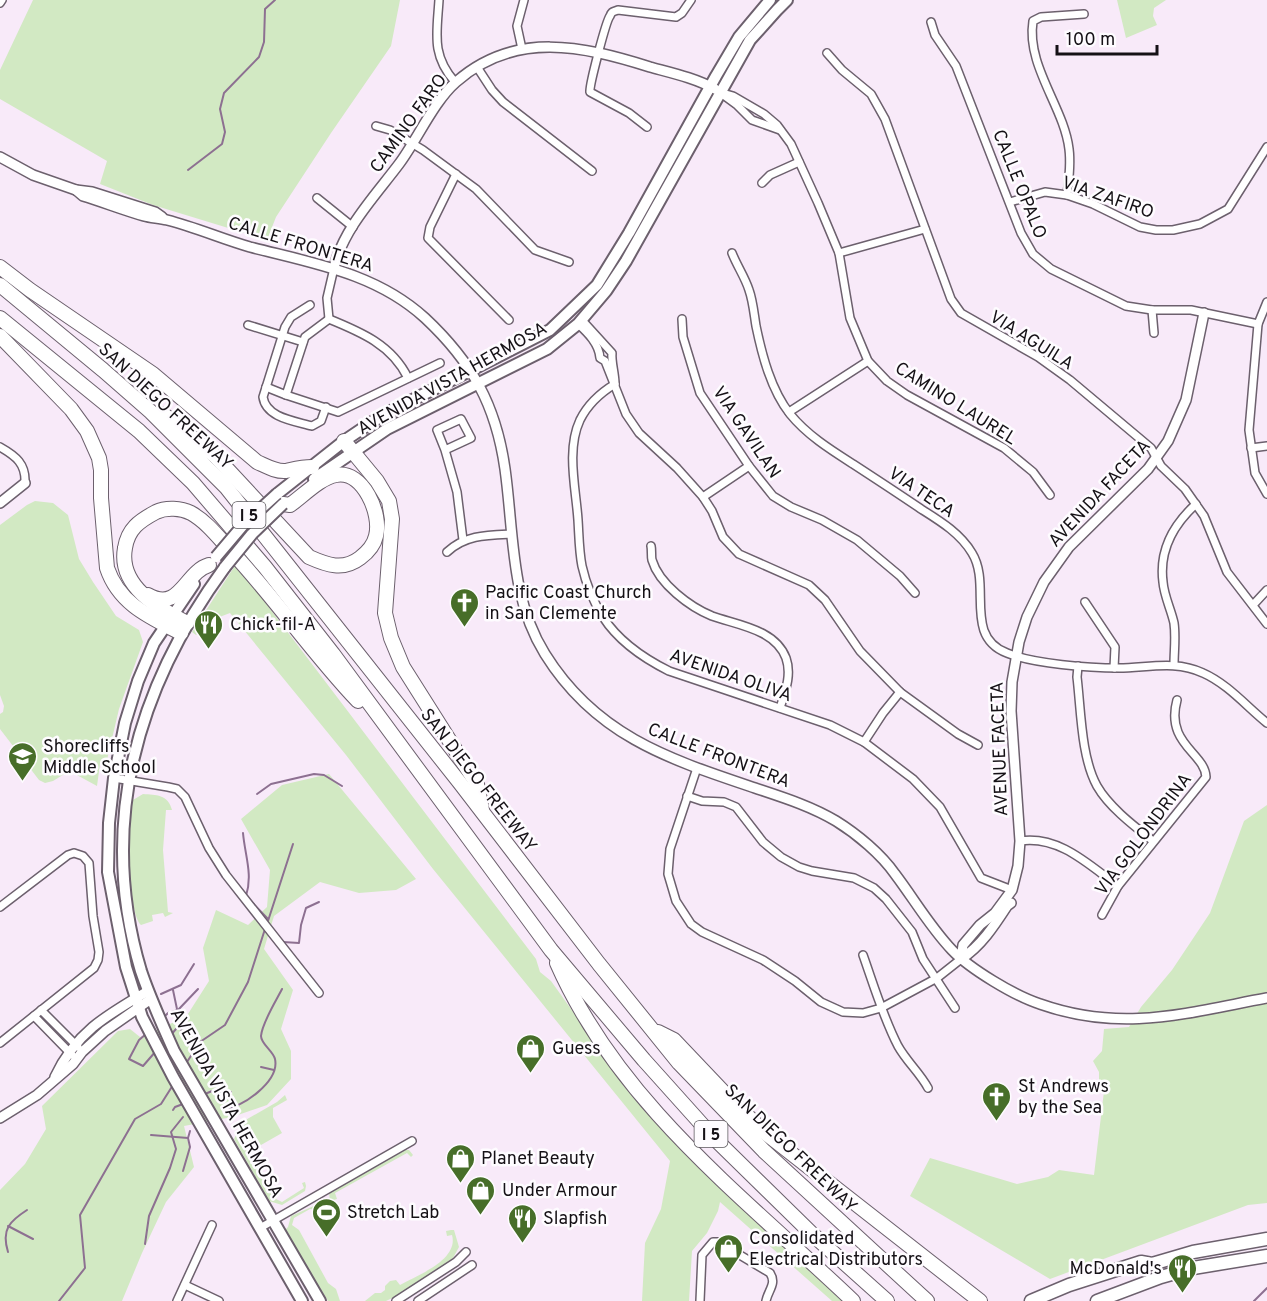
<svg xmlns="http://www.w3.org/2000/svg" width="1267" height="1301" viewBox="0 0 1267 1301" font-family="Overpass,sans-serif">
	<style>
		.green { fill: #d2e9c3 }
		.lines { fill: none; stroke-linecap: round; stroke-linejoin: round }
		.stream { stroke: #8d7091; stroke-width: 2 }
		.minor-casing { stroke: #6c606d; stroke-width: 10 }
		.tertiary-casing { stroke: #6c606d; stroke-width: 12 }
		.secondary-casing { stroke: #6c606d; stroke-width: 14 }
		.trunk-casing { stroke: #6c606d; stroke-width: 15 }
		.motorway-casing { stroke: #6c606d; stroke-width: 16 }
		.minor { stroke: #fff; stroke-width: 7 }
		.tertiary { stroke: #fff; stroke-width: 9 }
		.secondary { stroke: #fff; stroke-width: 10 }
		.trunk { stroke: #fff; stroke-width: 12 }
		.motorway { stroke: #fff; stroke-width: 14 }
		.secondary-bridge-casing { stroke: #6c606d; stroke-width: 14; stroke-linecap: butt }
		.secondary-bridge { stroke: #fff; stroke-width: 10 }
		.labels { text-anchor: middle; stroke-width: 5; stroke-linejoin: round; paint-order: stroke }
		.shield { fill: #fefcff; stroke: #5b585c; stroke-width: 1.5 }
		.shield-label { font-size: 16px; font-weight: bold; fill: #151116 }
		.street-label { font-size: 18px; fill: #151116; stroke: #fefcff }
		.poi-label { font-size: 18px; fill: #151116; stroke: #fefcff; text-anchor: start }
	</style>
	<rect width="100%" height="100%" fill="#f8eaf9"/>
	<g class="green">
		<path d="M33,0H400L391,46L331,133L276,217L267,240L153,205L100,184L107,161L0,99V70Z"/>
		<path d="M1117,0H1166L1154,8L1153,16L1157,25L1126,38Z"/>
		<path d="M35,501L53,503L68,515L79,559L93,582L116,616L139,630L143,642L119,709L107,760L100,764L97,786L75,774L66,773L53,781L45,783L39,780L0,729V714L3,712L4,706L0,695V525L27,505Z"/>
		<path d="M236,564L536,959L540,972L551,981L637,1101L688,1155L843,1301H832L720,1202L718,1211L707,1233L692,1251L689,1301H642L645,1243L661,1209L670,1161L433,869L346,755L230,613L217,618L196,635L192,632Z"/>
		<path d="M329,774L416,879L396,890L359,893L320,882L274,916L264,949L293,990L281,1029L291,1051V1079L267,1105L232,1117L184,1126L194,1167L166,1202L142,1253L122,1301H0V1190L25,1164L46,1129L42,1106L118,1031L130,1029L140,1037L186,1017L209,981L203,948L216,910L248,925L267,907L270,870L241,819L282,785Z"/>
		<path d="M143,794C156,795 168,794 172,810H166L163,850L168,912L173,913L165,917L163,913L152,915L153,921L141,925C127,911 128,821 133,800Z"/>
		<path d="M1267,805V1203L1248,1205L1050,1279L910,1196L930,1158L1017,1184L1048,1177L1059,1170L1094,1175L1104,1091L1074,1086L1075,1080L1099,1082V1072L1093,1061L1102,1051L1104,1029L1129,1027L1141,1007L1172,970L1210,913L1244,821Z"/>
		<path d="M285,1095L287,1100L273,1108V1117L282,1133L249,1152L276,1199L282,1202L304,1188L302,1183L305,1182L306,1186L305,1191L282,1205L269,1201L234,1139L242,1122L277,1102Z"/>
		<path d="M405,1150H409L413,1155L411,1157L407,1153L335,1193L337,1199L330,1201L329,1193Z"/>
		<path d="M316,1205L323,1208L319,1210L310,1209L294,1218L292,1225L299,1230L328,1283L336,1289L340,1301H328L285,1230L288,1227L291,1216Z"/>
		<path d="M451,1230H454L459,1247L453,1258L411,1289L386,1301H365L375,1293H381L385,1290V1286L390,1281L396,1280L400,1285C418,1275 459,1260 452,1235L447,1236L446,1231Z"/>
	</g>
	<g class="lines">
		<g class="stream">
			<path d="M188,170L222,144L225,132L220,109L224,93L259,57L264,42L265,9L275,0"/>
			<path d="M257,794L271,784L314,774L324,775L342,786"/>
			<path d="M243,833C245,856 253,874 246,896L268,919"/>
			<path d="M267,924L293,844"/>
			<path d="M283,942L299,943L301,925L306,908L319,902"/>
			<path d="M173,990L182,1033"/>
			<path d="M161,994L181,985L194,964"/>
			<path d="M164,1017L168,1013L178,1010L198,989"/>
			<path d="M146,1034L139,1040L129,1059L143,1066L156,1051"/>
			<path d="M170,1036L176,1029"/>
			<path d="M185,1065L200,1042L225,1025L248,982L265,929"/>
			<path d="M261,1067L274,1070"/>
			<path d="M205,1094L212,1091L231,1092"/>
			<path d="M173,1110L175,1107L183,1104"/>
			<path d="M223,1110C241,1108 280,1082 275,1059C273,1051 261,1044 261,1036C262,1023 276,1001 282,989"/>
			<path d="M151,1135L188,1138"/>
			<path d="M183,1171L190,1147L188,1138L190,1131"/>
			<path d="M8,1226L33,1239"/>
			<path d="M145,1244L149,1216L170,1168L176,1149L171,1132L183,1117"/>
			<path d="M8,1252C1,1229 10,1221 27,1210"/>
			<path d="M59,1301L85,1268L80,1215L135,1119L161,1104L173,1085"/>
			<path d="M1254,1301L1267,1288"/>
		</g>
		<defs>
			<g id="minor">
				<path d="M439,0C437,33 431,55 455,82"/>
				<path d="M0,3L2,0"/>
				<path d="M931,22L935,35L956,66L1021,233L1033,254L1051,269L1126,306L1152,310H1191L1258,324"/>
				<path d="M522,49L517,26L524,0"/>
				<path d="M827,53L842,70L871,94L885,119L951,299L961,313L1038,357L1070,380L1151,448L1161,466L1185,489L1204,516L1227,572L1267,624"/>
				<path d="M477,67L492,90L503,102L592,171"/>
				<path d="M719,92L733,96L764,114L777,125L791,144L818,203L839,253L850,318L868,361L887,381L907,395L1004,448L1033,472L1050,495"/>
				<path d="M722,94L737,105L752,120L780,130"/>
				<path d="M376,126L390,130L423,150L476,189L535,250L569,262"/>
				<path d="M647,127L629,113L590,92C589,86 606,21 610,16C612,11 613,12 618,10L676,17L682,13L691,0"/>
				<path d="M456,174L430,227L428,238L509,320"/>
				<path d="M762,183L770,175L799,162"/>
				<path d="M1067,195C1069,180 1071,164 1069,149C1064,107 1026,66 1033,21L1041,17L1084,14"/>
				<path d="M317,198L353,227"/>
				<path d="M1010,202L1045,192L1067,195L1093,204L1140,227L1156,230H1173L1200,224L1228,209L1267,147"/>
				<path d="M732,253C737,266 745,277 749,290C753,301 754,314 756,326C762,355 771,390 790,414C807,435 831,450 853,464C876,479 899,494 921,509C940,521 960,533 972,553C992,585 963,636 1007,653C1034,664 1089,668 1119,668C1147,668 1176,660 1203,673C1228,684 1247,707 1267,723"/>
				<path d="M839,253L925,229"/>
				<path d="M1267,302L1258,324L1249,430L1255,473L1267,494"/>
				<path d="M310,305L291,317L285,327L263,397C266,418 295,421 312,426L321,421L326,407"/>
				<path d="M1152,310L1154,333"/>
				<path d="M329,319L327,298L334,268"/>
				<path d="M581,319L612,353C611,362 615,373 615,384"/>
				<path d="M682,319L683,337L700,393L749,466L773,496L791,507L822,520L857,540L900,576L915,593"/>
				<path d="M578,324C588,333 599,344 600,358L605,361L626,414L639,433L677,468L703,497L712,511L723,537L739,554L809,585L825,600L860,651L900,692L958,734L978,745"/>
				<path d="M248,325L303,342"/>
				<path d="M615,384C600,393 588,404 580,420C566,450 576,489 578,520C579,535 579,551 582,566C586,584 593,601 603,617C619,642 643,658 669,671L830,725L864,742L913,779L940,807L981,878L1012,890"/>
				<path d="M266,387L286,395L305,337L329,319C361,332 392,345 408,378"/>
				<path d="M286,395L338,412L440,363"/>
				<path d="M789,412L868,361"/>
				<path d="M0,447C16,456 26,464 25,483"/>
				<path d="M1251,448L1267,446"/>
				<path d="M445,450L471,438L461,419L437,430L445,450L457,492L463,540"/>
				<path d="M703,497L749,466"/>
				<path d="M651,546C652,550 651,556 652,560C659,584 690,607 712,616C737,625 775,629 786,658C792,675 785,692 780,708"/>
				<path d="M447,552C465,535 487,535 511,534"/>
				<path d="M1085,602L1115,647L1114,668"/>
				<path d="M1253,605L1267,590"/>
				<path d="M1174,665C1174,651 1176,637 1174,623C1171,609 1164,596 1163,582C1159,551 1173,525 1196,504"/>
				<path d="M1078,666L1077,677C1081,710 1081,757 1097,786C1109,807 1134,826 1153,841"/>
				<path d="M864,742L883,713L900,692"/>
				<path d="M697,768L670,849L668,874L676,901L691,924L702,932L763,960L795,981L821,1002L843,1012L863,1013L881,1008L937,978L961,959"/>
				<path d="M114,778L168,787L177,789L185,797L209,848L226,875L319,993"/>
				<path d="M687,796L702,801L724,802L736,807L763,842L781,857L799,867L812,871L854,878L874,888L886,899L912,932L923,959L955,1008"/>
				<path d="M1020,841C1059,835 1089,865 1118,886"/>
				<path d="M0,907L68,855L74,853L83,856L89,863L93,916L99,952L98,960L94,968L0,1043"/>
				<path d="M1102,915L1118,886L1206,777C1205,753 1165,744 1177,700"/>
				<path d="M863,955C874,986 883,1017 898,1046C907,1062 920,1073 928,1088"/>
				<path d="M41,1010L78,1047"/>
				<path d="M34,1016L72,1055"/>
				<path d="M260,1228L412,1141"/>
				<path d="M185,1285L219,1301"/>
				<path d="M177,1301L212,1225"/>
				<path d="M396,1301L456,1262L466,1252"/>
				<path d="M418,1301L472,1265"/>
				<path d="M700,1301L702,1255L713,1242H718L770,1273C777,1284 768,1290 766,1301"/>
			</g>
			<g id="tertiary">
				<path d="M0,157L33,175L76,190L92,192L155,212L162,217"/>
				<path d="M76,190L83,196C103,202 123,210 144,216C151,218 159,218 167,220C195,227 222,239 250,247C312,263 376,273 425,318C472,362 496,405 505,469C514,533 510,598 545,654C596,736 669,759 755,788C782,797 811,806 836,821C857,834 881,854 895,874C914,899 930,927 952,950C970,969 1015,996 1040,1004C1122,1033 1186,1013 1267,998"/>
				<path d="M334,268C343,229 375,196 399,164C417,140 434,101 456,82C515,30 583,46 650,67C672,73 695,78 715,89"/>
				<path d="M0,503L25,483"/>
				<path d="M961,959L963,945L980,925L995,913L1012,890L1018,866L1020,841L1011,711L1012,682L1019,642L1027,617L1044,582L1069,547L1148,469L1168,441L1186,400L1204,313"/>
				<path d="M961,959C981,946 994,926 1007,906L1011,903"/>
				<path d="M55,1077C76,1032 107,1015 148,991"/>
				<path d="M0,1118L37,1095L73,1064L82,1052L105,1031L151,999"/>
			</g>
			<g id="secondary">
				<path d="M314,479L387,429L547,349L578,324L606,291L626,261L750,40L777,10L787,0"/>
				<path d="M277,494L344,441L381,416L550,330L597,285L629,233L716,76L739,37L770,0"/>
				<path d="M225,567C137,687 97,824 141,971C150,998 162,1024 174,1051L320,1301"/>
				<path d="M194,584L154,643L138,681L125,723L114,778L109,823L108,872L126,967L142,1017L173,1077L302,1301"/>
			</g>
			<g id="trunk">
				<path d="M1031,1301L1069,1285L1141,1262L1152,1264L1193,1252L1267,1239"/>
				<path d="M1097,1301L1161,1277L1193,1268L1267,1256"/>
			</g>
			<g id="motorway">
				<path d="M0,267L30,290L153,374L257,462C266,466 276,472 286,471C295,469 302,467 312,467"/>
				<path d="M0,285L103,370L151,412L226,487L460,783L599,964L679,1063L764,1151L927,1301"/>
				<path d="M0,318L139,431L193,483L265,567L333,654L551,950L644,1060L714,1138L811,1233L887,1301"/>
				<path d="M0,336L71,409L87,431L99,458L101,470V498L107,568C119,604 150,617 181,633"/>
				<path d="M163,414L215,456L309,557C327,565 343,571 360,558C368,552 374,545 376,536C382,514 363,470 336,475C320,478 304,495 290,505L283,504"/>
				<path d="M344,441L377,481L389,501L392,519L385,613L391,638L403,667L477,784L482,810"/>
				<path d="M148,595C180,613 185,572 209,565"/>
				<path d="M187,623C158,608 118,586 125,548C128,529 139,521 156,512C166,507 181,508 191,513C207,522 219,538 231,551C276,599 313,654 358,701"/>
				<path d="M557,963C619,1104 745,1198 853,1301"/>
				<path d="M658,1032L674,1040L731,1100L764,1132L980,1301"/>
			</g>
		</defs>
		<use href="#minor" class="minor-casing"/>
		<use href="#tertiary" class="tertiary-casing"/>
		<use href="#secondary" class="secondary-casing"/>
		<use href="#trunk" class="trunk-casing"/>
		<use href="#motorway" class="motorway-casing"/>
		<use href="#minor" class="minor"/>
		<use href="#tertiary" class="tertiary"/>
		<use href="#secondary" class="secondary"/>
		<use href="#trunk" class="trunk"/>
		<use href="#motorway" class="motorway"/>
		<defs>
			<g id="secondary-bridge">
				<path d="M216,557L244,524L277,494"/>
				<path d="M225,567L252,534L283,504"/>
			</g>
		</defs>
		<use href="#secondary-bridge" class="secondary-bridge-casing"/>
		<use href="#secondary-bridge" class="secondary-bridge"/>
	</g>
	<defs>
		<symbol id="church-pin" viewBox="-11 -11 22 30"><path d="M0 17L-7.5 6A9.5 9.5 0 1 1 7.5 6Z" fill="#476e29" stroke="#fefcff"/><path d="M-1.2-6h2.4v3.5h3.3v2.4h-3.3V6h-2.4V-.1h-3.3v-2.4h3.3Z" fill="#fff"/></symbol>
		<symbol id="restaurant-pin" viewBox="-11 -11 22 30"><path d="M0 17L-7.5 6A9.5 9.5 0 1 1 7.5 6Z" fill="#476e29" stroke="#fefcff"/><path d="M-5-6h1v4h1v-4h1v4h1v-4h1v5L-1.5 .5V6h-2V.5L-5-1ZM5-6V6H3V1.5H1.5Q1.5-4 5-6Z" fill="#fff"/></symbol>
		<symbol id="school-pin" viewBox="-11 -11 22 30"><path d="M0 17L-7.5 6A9.5 9.5 0 1 1 7.5 6Z" fill="#476e29" stroke="#fefcff"/><path d="M0-5L7-2L0 1L-7-2ZM-4 1L0 2.5L4 1V4Q0 6-4 4Z" fill="#fff"/></symbol>
		<symbol id="shop-pin" viewBox="-11 -11 22 30"><path d="M0 17L-7.5 6A9.5 9.5 0 1 1 7.5 6Z" fill="#476e29" stroke="#fefcff"/><path d="M-5-2.5h2.3a2.7 3.5 0 0 1 5.4 0H5L5.5 6h-11ZM-1.5-2.5h3a1.5 2.3 0 0 0-3 0Z" fill="#fff"/></symbol>
		<symbol id="stadium-pin" viewBox="-11 -11 22 30"><path d="M0 17L-7.5 6A9.5 9.5 0 1 1 7.5 6Z" fill="#476e29" stroke="#fefcff"/><path d="M0-5a6.5 5 0 1 0 0 10a6.5 5 0 1 0 0-10ZM-3.5-1.8h7v3.6h-7Z" fill="#fff"/></symbol>
	</defs>
	<g fill-rule="evenodd">
		<use href="#church-pin" x="448" y="586" width="33" height="45"/>
		<use href="#restaurant-pin" x="192" y="608" width="33" height="45"/>
		<use href="#school-pin" x="6" y="740" width="33" height="45"/>
		<use href="#shop-pin" x="514" y="1032" width="33" height="45"/>
		<use href="#church-pin" x="980" y="1080" width="33" height="45"/>
		<use href="#shop-pin" x="444" y="1142" width="33" height="45"/>
		<use href="#shop-pin" x="464" y="1174" width="33" height="45"/>
		<use href="#stadium-pin" x="310" y="1196" width="33" height="45"/>
		<use href="#restaurant-pin" x="506" y="1202" width="33" height="45"/>
		<use href="#shop-pin" x="712" y="1232" width="33" height="45"/>
		<use href="#restaurant-pin" x="1166" y="1252" width="33" height="45"/>
	</g>
	<g class="labels">
		<g class="shield">
			<rect x="232.5" y="502" width="33" height="26" rx="4.5"/>
			<rect x="694.5" y="1121" width="33" height="26" rx="4.5"/>
		</g>
		<g class="shield-label">
			<text x="249" y="521">I 5</text>
			<text x="711" y="1140">I 5</text>
		</g>
		<g class="street-label">
			<text transform="translate(408 123) rotate(-54)" y="6">CAMINO FARO</text>
			<text transform="translate(1020 184) rotate(68)" y="6">CALLE OPALO</text>
			<text transform="translate(1108 197) rotate(19)" y="6">VIA ZAFIRO</text>
			<text transform="translate(301 244) rotate(17)" y="6">CALLE FRONTERA</text>
			<text transform="translate(1032 340) rotate(32)" y="6">VIA AGUILA</text>
			<text transform="translate(452 378) rotate(-29)" y="6">AVENIDA VISTA HERMOSA</text>
			<text transform="translate(956 403) rotate(32)" y="6">CAMINO LAUREL</text>
			<text transform="translate(166 406) rotate(43)" y="6">SAN DIEGO FREEWAY</text>
			<text transform="translate(747 432) rotate(56)" y="6">VIA GAVILAN</text>
			<text transform="translate(922 492) rotate(34)" y="6">VIA TECA</text>
			<text transform="translate(1099 493) rotate(-47)" y="6">AVENIDA FACETA</text>
			<text transform="translate(731 675) rotate(19)" y="6">AVENIDA OLIVA</text>
			<text transform="translate(999 749) rotate(-92)" y="6">AVENUE FACETA</text>
			<text transform="translate(719 755) rotate(21)" y="6">CALLE FRONTERA</text>
			<text transform="translate(479 780) rotate(52)" y="6">SAN DIEGO FREEWAY</text>
			<text transform="translate(1143 834) rotate(-53)" y="6">VIA GOLONDRINA</text>
			<text transform="translate(227 1103) rotate(61)" y="6">AVENIDA VISTA HERMOSA</text>
			<text transform="translate(791 1148) rotate(44)" y="6">SAN DIEGO FREEWAY</text>
		</g>
		<g class="poi-label">
			<text x="485" y="598">Pacific Coast Church<tspan x="485" dy="21">in San Clemente</tspan></text>
			<text x="230" y="630">Chick-fil-A</text>
			<text x="43" y="752">Shorecliffs<tspan x="43" dy="21">Middle School</tspan></text>
			<text x="552" y="1054">Guess</text>
			<text x="1018" y="1092">St Andrews<tspan x="1018" dy="21">by the Sea</tspan></text>
			<text x="481" y="1164">Planet Beauty</text>
			<text x="502" y="1196">Under Armour</text>
			<text x="347" y="1218">Stretch Lab</text>
			<text x="543" y="1224">Slapfish</text>
			<text x="749" y="1244">Consolidated<tspan x="749" dy="21">Electrical Distributors</tspan></text>
			<text x="1162" y="1274" text-anchor="end">McDonald's</text>
		</g>
	</g>
	<path d="M1057 45v9h100v-9" fill="none" stroke="#151116" stroke-width="3"/>
	<text x="1066" y="45" font-size="18" fill="#151116" stroke="#fefcff" stroke-width="4.5" paint-order="stroke">100 m</text>
</svg>
